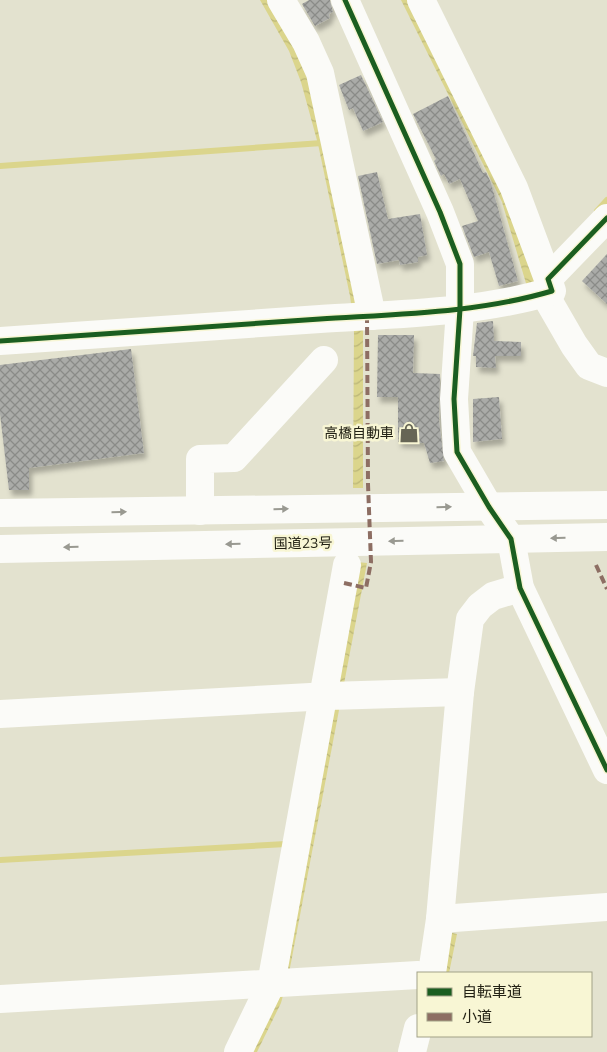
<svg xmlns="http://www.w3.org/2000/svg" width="607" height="1052" viewBox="0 0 607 1052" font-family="Mulish,'Noto Sans JP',sans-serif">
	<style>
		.water { fill: url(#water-waves) }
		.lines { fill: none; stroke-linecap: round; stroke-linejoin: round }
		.stream { stroke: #dbd58c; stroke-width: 6 }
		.building { fill: url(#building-cross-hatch); filter: url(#shadow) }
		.minor { stroke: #fbfbf8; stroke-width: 28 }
		.highway { stroke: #fbfbf8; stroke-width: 28 }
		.quiet { stroke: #8d6e63; stroke-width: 4; stroke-dasharray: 8 4; stroke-linecap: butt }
		.cycleway-casing { stroke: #f8f6d4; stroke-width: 8 }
		.cycleway { stroke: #1b5e20; stroke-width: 5 }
		.oneway { fill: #999991 }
		.labels { text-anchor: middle; stroke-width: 5; stroke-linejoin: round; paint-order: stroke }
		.poi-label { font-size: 14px; fill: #222114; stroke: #f8f6d4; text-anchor: end }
		.street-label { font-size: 14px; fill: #222114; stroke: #f8f6d4 }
	</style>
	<defs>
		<pattern id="water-waves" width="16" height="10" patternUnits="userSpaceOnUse" patternTransform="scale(1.25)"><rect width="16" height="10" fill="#dbd58c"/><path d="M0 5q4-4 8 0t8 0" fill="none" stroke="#bcb778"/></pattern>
		<pattern id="building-cross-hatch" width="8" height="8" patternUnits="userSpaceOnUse" patternTransform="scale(1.25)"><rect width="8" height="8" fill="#aaaba8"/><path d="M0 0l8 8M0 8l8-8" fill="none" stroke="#8a8b88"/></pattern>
		<filter id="shadow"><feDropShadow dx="3" dy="5.5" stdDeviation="2.5" flood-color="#0004"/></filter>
	</defs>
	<rect width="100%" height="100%" fill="#e3e2cf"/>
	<g class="water">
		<path d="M260,0H270L312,82L363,326V488H353L354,327L350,296L318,144L301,82L289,51Z"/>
		<path d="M401,0H414L479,126L540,285L528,290L502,202Z"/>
		<path d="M357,562L367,563L289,973L281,1003L257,1052H247Z"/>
		<path d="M448,932L457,934L449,973H438Z"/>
	</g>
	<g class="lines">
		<g class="stream">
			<path d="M0,166L322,143"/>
			<path d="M597,211L607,200"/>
			<path d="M0,860L286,844"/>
		</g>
	</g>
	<g class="building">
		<path d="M309,0H330L333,12L329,14L330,18L315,26L302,4Z"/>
		<path d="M361,75L383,122L363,131L353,108L349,110L339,85Z"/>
		<path d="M448,96L483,173L486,172L491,183L518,281L499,286L489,252L474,257L462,226L478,221L460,179L449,184L444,174L441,176L434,161L436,159L413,114Z"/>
		<path d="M377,172L388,219L420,214L427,255L418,257V262L400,265L399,260L377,264L358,176Z"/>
		<path d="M607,254V304L582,281Z"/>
		<path d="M493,321L494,341L521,342V356H495L496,368L476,367V356H473L477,323Z"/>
		<path d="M378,335H414L413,373L440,374L439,420L444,461L430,463L424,443L398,442V397H377Z"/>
		<path d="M131,349L144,453L29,468V490H9L0,414V365Z"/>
		<path d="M499,397L502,439L473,442V399Z"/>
	</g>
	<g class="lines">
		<g class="minor">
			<path d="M281,0L306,42L320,73L372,316"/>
			<path d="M345,0L440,212L460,264V309L454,399L457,452L489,507L511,539L520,588L607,770"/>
			<path d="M421,0L514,188L548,279"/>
			<path d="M544,293L574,345L589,366L607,373"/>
			<path d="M0,341C107,334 214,326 320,319C398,314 478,313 552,291L548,279L607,218"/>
			<path d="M200,511V459L234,458L324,360"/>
			<path d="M0,714L329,696L460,692"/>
			<path d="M440,919L607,907"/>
			<path d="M432,973L440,919L460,692L470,619L480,606L493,596L520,588"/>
			<path d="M0,999L418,975"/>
			<path d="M238,1052L271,984L347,565"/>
			<path d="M412,1052L418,1028"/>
		</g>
		<g class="highway">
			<path d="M0,513L607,505"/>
			<path d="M0,549L607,537"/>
		</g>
		<g class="quiet">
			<path d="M596,565L607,589"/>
			<path d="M344,583L366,588L371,562L368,484L367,316"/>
		</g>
		<defs>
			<g id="cycleway">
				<path d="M345,0L440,212L460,264V309L454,399L457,452L489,507L511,539L520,588L607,770"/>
				<path d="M0,341C107,334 214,326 320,319C398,314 478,313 552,291L548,279L607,218"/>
			</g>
		</defs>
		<use href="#cycleway" class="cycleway-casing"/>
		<use href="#cycleway" class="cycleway"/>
	</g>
	<defs><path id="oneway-solid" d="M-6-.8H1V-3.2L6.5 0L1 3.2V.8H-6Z" transform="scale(1.25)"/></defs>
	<g class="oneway">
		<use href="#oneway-solid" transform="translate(444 507) rotate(-1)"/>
		<use href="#oneway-solid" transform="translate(281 509) rotate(-1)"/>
		<use href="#oneway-solid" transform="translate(119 512) rotate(-1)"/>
		<use href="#oneway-solid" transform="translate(558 538) rotate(179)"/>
		<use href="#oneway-solid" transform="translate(396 541) rotate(179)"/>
		<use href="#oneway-solid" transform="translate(233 544) rotate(179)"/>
		<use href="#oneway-solid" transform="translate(71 547) rotate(179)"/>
	</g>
	<defs>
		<symbol id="shop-bare" viewBox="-9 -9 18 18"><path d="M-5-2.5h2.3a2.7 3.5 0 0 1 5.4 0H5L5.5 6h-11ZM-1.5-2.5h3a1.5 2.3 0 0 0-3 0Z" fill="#666555" stroke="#f8f6d4" stroke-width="2.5" paint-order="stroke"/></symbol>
	</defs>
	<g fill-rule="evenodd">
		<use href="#shop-bare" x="395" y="419" width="28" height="28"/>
	</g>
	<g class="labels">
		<g class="poi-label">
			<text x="394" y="438">高橋自動車</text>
		</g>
		<g class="street-label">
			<text transform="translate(303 543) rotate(-1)" y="5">国道23号</text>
		</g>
	</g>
	<rect x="417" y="972" width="175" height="65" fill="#f8f6d4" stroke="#a2a187"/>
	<rect x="427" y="988" width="25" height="8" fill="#1b5e20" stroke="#a2a187"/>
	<text x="462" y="997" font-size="15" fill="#222114">自転車道</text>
	<rect x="427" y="1013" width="25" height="8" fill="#8d6e63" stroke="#a2a187"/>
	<text x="462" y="1022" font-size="15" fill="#222114">小道</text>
</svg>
